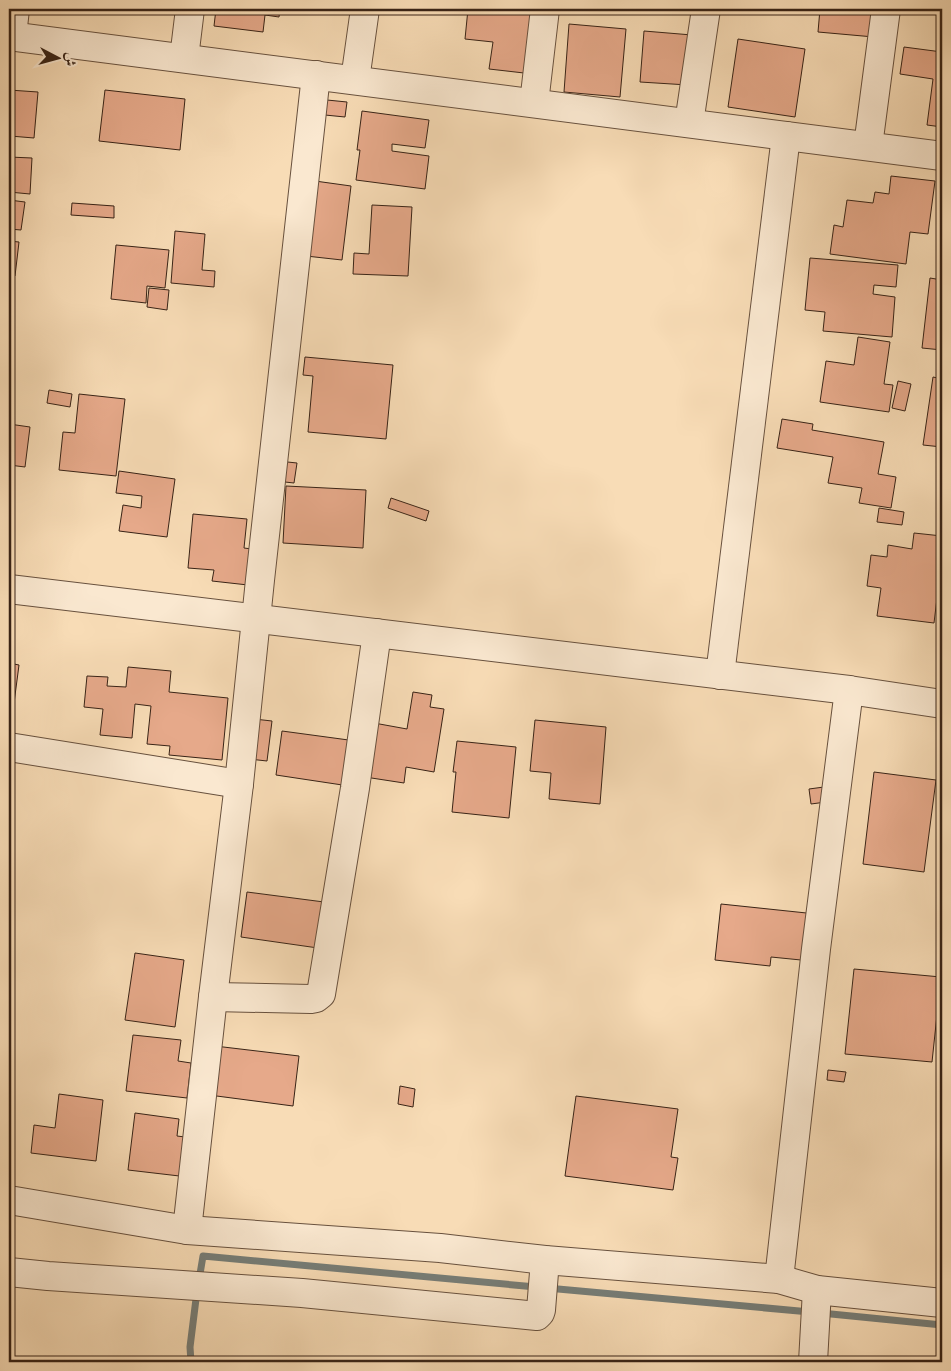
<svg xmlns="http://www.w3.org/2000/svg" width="951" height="1371" viewBox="0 0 951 1371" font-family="'IM FELL Great Primer',Amiri,serif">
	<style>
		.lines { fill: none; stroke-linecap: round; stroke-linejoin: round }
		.stream { stroke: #767d77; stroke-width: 7 }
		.building { fill: #e6a98a; stroke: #382316 }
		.minor-casing { stroke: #68513e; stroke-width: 30 }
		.minor { stroke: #fae8d0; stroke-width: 28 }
	</style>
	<rect width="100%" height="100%" fill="#f8dcb6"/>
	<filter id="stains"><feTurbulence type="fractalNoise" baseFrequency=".004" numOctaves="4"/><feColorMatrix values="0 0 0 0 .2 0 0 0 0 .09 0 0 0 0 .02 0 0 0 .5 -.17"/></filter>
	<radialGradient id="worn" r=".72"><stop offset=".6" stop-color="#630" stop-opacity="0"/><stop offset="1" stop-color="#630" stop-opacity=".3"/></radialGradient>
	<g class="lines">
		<g class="stream">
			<path d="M199,1280L203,1256L536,1287"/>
			<path d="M547,1288L810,1312"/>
			<path d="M821,1313L942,1325"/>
			<path d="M191,1362L190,1347L197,1291"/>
		</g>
	</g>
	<g class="building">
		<path d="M216,9H280L279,17L265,15L263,32L214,26Z"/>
		<path d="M468,9H532L524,73L489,69L493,42L465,39Z"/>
		<path d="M820,9H876L874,37L818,32Z"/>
		<path d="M569,24L626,29L620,97L564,92Z"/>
		<path d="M644,31L692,35L688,85L640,82Z"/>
		<path d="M738,39L805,49L795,117L728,107Z"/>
		<path d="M904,47L942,52V127L927,125L933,79L900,74Z"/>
		<path d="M9,90L38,92L34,138L10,136L9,142Z"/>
		<path d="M105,90L185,99L180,150L99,141Z"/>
		<path d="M327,100L347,102L345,117L325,115Z"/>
		<path d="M362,111L429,120L425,148L392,144V151L429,156L425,189L356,180L360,150H357Z"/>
		<path d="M9,157L32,158L30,194L9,192Z"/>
		<path d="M891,176L935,181L928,234L910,232L906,264L830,254L834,225L843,227L847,200L873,203L875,192L889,194Z"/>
		<path d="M315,181L351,186L342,260L306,256Z"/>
		<path d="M9,200L25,202L21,230L9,229Z"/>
		<path d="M72,203L114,206V218L71,215Z"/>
		<path d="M372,205L412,207L408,276L353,274L354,253L369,254Z"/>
		<path d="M942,230V261H938Z"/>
		<path d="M175,231L205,234L202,270L215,271L214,287L171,283Z"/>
		<path d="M9,241L19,242L15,276L9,275Z"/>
		<path d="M116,245L169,250L165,288L147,286L146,303L111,299Z"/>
		<path d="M810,258L898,265L896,287L874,285L873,294L895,297L892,337L823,331L825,312L805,310Z"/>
		<path d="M930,278L942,280V350L922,348Z"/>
		<path d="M149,288L169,290L167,310L147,307Z"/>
		<path d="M858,337L890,342L884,384L893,385L889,412L820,402L826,361L854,365Z"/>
		<path d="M305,357L393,365L386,439L308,432L313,376L303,375Z"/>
		<path d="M933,377L942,379V447L923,445Z"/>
		<path d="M898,381L911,384L905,411L892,408Z"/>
		<path d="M49,390L72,394L70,407L47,403Z"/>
		<path d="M79,394L125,399L116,476L59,470L63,432L75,433Z"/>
		<path d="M782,419L813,424L812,430L884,442L878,474L896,477L891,508L859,503L862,488L828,483L833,457L777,448Z"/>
		<path d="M9,424L30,427L25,467L9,465Z"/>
		<path d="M278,461L297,463L294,483L276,481Z"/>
		<path d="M119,471L175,479L167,537L119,531L123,505L141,508L142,496L116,493Z"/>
		<path d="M286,486L366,490L363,548L283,543Z"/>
		<path d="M391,498L429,511L426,521L388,508Z"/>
		<path d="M879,508L904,512L902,525L877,522Z"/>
		<path d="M193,514L247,519L244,548L252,549L248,585L212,581L214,570L188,568Z"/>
		<path d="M914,533L942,536V565H941L934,623L877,616L881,588L867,586L871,555L887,557L888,545L912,549Z"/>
		<path d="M9,663L19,665L11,726H9Z"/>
		<path d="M128,667L171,671L169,692L228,698L222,760L169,755L170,746L147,744L151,706L135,704L132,738L100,735L103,709L84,707L87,676L108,677L107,686L126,687Z"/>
		<path d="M413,692L432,695L430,707L444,709L434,772L406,767L404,783L365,777L374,723L407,729Z"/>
		<path d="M254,719L272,721L267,761L249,759Z"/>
		<path d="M535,720L606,727L600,804L549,799L551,773L530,771Z"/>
		<path d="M282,731L356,741L349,786L276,775Z"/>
		<path d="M457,741L516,747L509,818L452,812L456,772H453Z"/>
		<path d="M874,772L936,780L924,872L863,864Z"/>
		<path d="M824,787L826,802L811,804L809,789Z"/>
		<path d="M247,892L324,902L318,948L241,937Z"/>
		<path d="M721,904L816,914L811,961L771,957L770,966L715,960Z"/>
		<path d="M135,953L184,960L175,1027L125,1020Z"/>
		<path d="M854,969L941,977L932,1062L845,1054Z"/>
		<path d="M133,1035L181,1040L178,1061L191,1063L187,1098L126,1091Z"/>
		<path d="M215,1046L299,1056L293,1106L209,1095Z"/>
		<path d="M828,1070L846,1072L844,1082L827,1080Z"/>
		<path d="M400,1086L415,1089L413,1107L398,1104Z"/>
		<path d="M59,1094L103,1100L96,1161L31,1153L34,1125L55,1128Z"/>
		<path d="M576,1096L678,1109L671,1157L678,1158L673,1190L565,1176Z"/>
		<path d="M135,1113L179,1119L177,1136L193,1138L188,1177L128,1170Z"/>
	</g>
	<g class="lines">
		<defs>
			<g id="minor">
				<path d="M9,36L942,156"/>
				<path d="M12,36L15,9"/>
				<path d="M184,58L190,9"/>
				<path d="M355,80L365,9"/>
				<path d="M534,103L545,9"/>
				<path d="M689,123L706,9"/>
				<path d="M868,146L886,9"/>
				<path d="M9,589L849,690L942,704"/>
				<path d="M720,675L786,136"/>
				<path d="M9,747L239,784"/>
				<path d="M213,997L311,999L316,998L321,994L355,788L377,633"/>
				<path d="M9,1200L187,1230L440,1248L545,1260L779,1279L817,1290L942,1303"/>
				<path d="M187,1230L213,997L239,784L260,580L316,75"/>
				<path d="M9,1272L48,1276L302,1293L537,1316L540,1313L541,1310L545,1260"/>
				<path d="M779,1279L816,949L849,690"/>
				<path d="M813,1362L817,1290"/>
			</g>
		</defs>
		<use href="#minor" class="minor-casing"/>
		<use href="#minor" class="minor"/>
	</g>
	<rect width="951" height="1371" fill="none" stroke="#f8dcb6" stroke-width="30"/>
	<rect x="10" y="10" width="931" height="1351" fill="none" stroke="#382316" stroke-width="2.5"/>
	<rect x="15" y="15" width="921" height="1341" fill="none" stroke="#382316"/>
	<g transform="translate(58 58) rotate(96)" stroke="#fae8d0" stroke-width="4" paint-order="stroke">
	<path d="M0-4L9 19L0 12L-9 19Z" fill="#382316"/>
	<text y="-8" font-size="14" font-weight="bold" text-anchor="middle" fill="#382316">ش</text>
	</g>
	<rect width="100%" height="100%" filter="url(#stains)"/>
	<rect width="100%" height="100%" fill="url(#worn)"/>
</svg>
